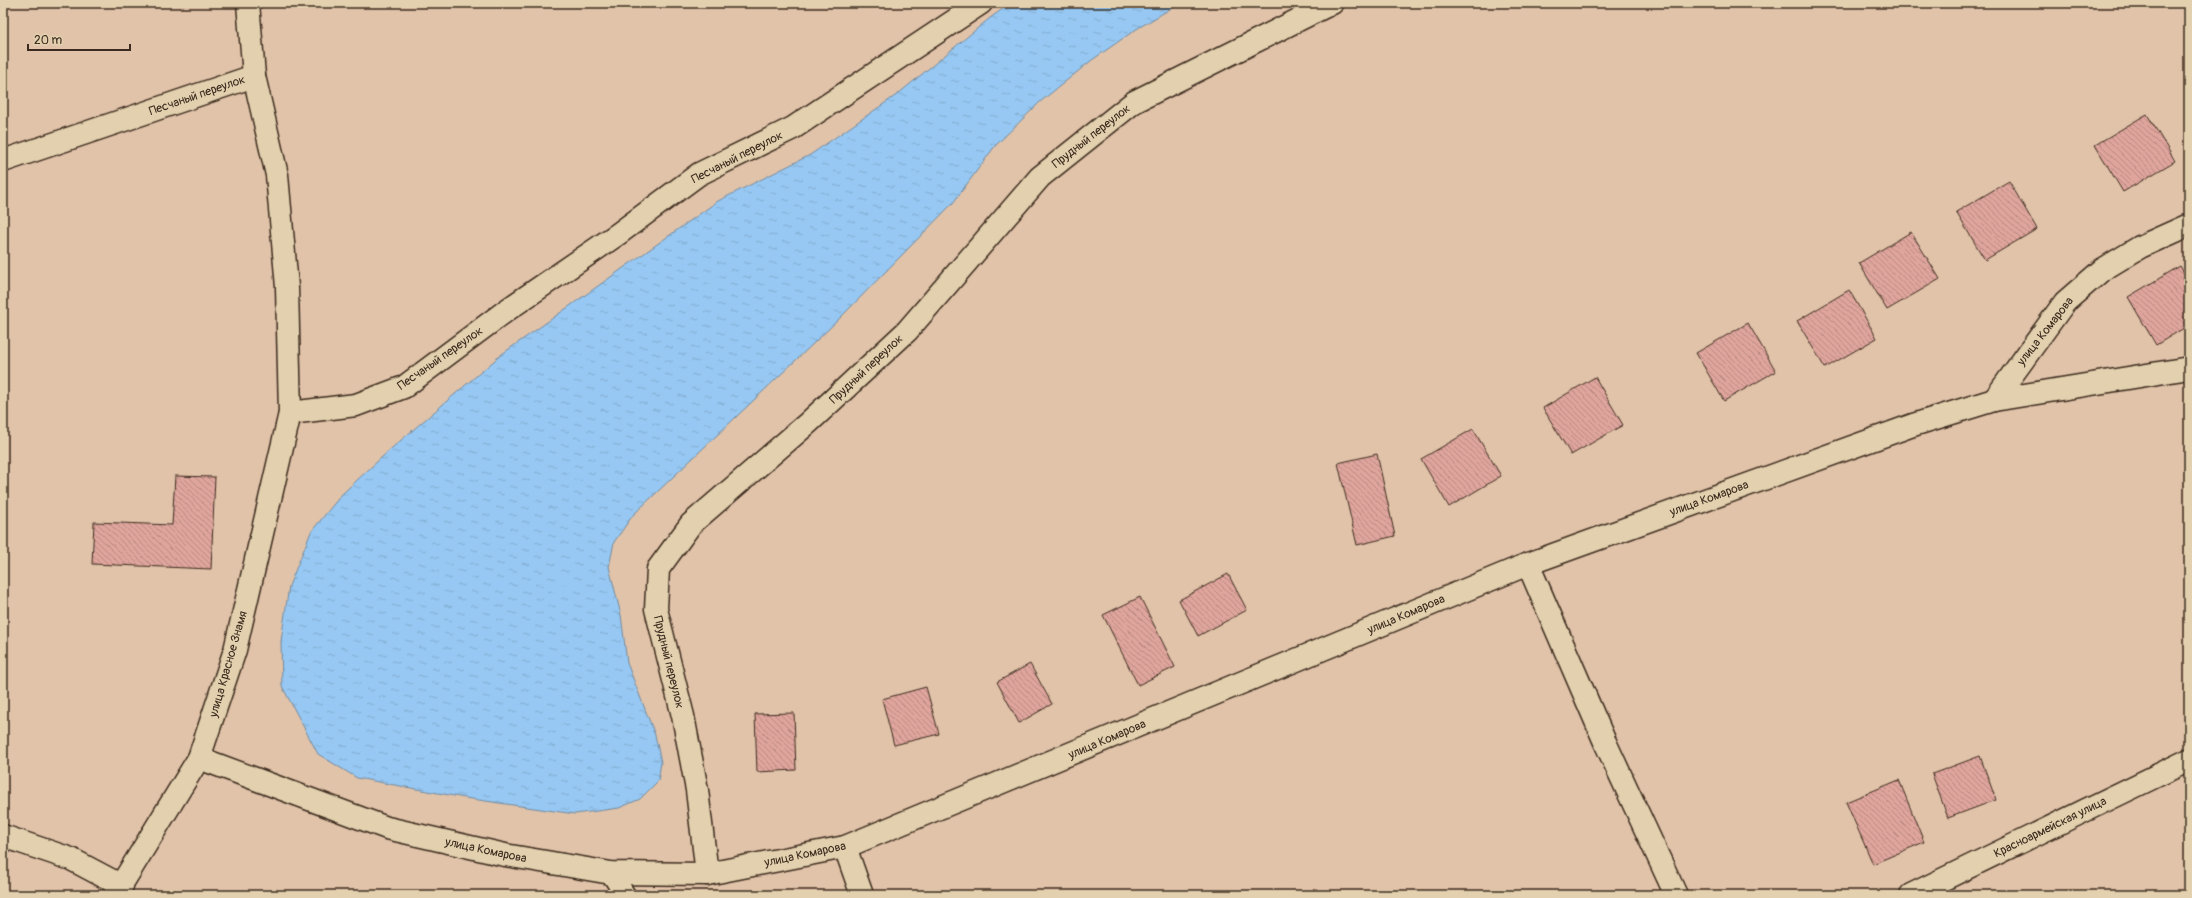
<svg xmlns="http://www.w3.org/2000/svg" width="2192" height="898" viewBox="0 0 2192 898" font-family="Pangolin,sans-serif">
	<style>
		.water { fill: url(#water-ripples); stroke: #72899e }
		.building { fill: url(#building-back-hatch); stroke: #3b2a1e }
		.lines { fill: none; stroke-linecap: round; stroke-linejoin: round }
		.service-casing { stroke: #3b2a1e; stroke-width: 23 }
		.minor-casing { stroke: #3b2a1e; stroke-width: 25 }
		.service { stroke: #e2d0ae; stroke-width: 20 }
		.minor { stroke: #e2d0ae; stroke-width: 22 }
		.labels { text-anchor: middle; stroke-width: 3; stroke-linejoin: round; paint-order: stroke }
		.street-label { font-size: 12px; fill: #3b2a1e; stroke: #e2d0ae }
	</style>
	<defs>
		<pattern id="water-ripples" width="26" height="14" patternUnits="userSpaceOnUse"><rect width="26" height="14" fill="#96c8f3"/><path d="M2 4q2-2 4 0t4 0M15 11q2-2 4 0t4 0" fill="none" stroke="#82acd0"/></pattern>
		<pattern id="building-back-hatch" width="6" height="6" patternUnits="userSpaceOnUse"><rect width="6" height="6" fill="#dfa59d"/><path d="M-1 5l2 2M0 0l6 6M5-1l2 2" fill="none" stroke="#b6877f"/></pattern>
	</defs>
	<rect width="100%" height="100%" fill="#e1c3a9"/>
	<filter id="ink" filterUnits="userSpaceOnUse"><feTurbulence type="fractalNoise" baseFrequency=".025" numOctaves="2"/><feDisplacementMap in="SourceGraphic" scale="8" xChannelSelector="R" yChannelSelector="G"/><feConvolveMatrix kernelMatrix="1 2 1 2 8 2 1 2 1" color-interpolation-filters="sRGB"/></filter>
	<g filter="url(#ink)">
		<path class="water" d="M1011,3H1180L1135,30L1092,60L1040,102L995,146L953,203L837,321L633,515L614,542L609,567L621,615L627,663L655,735L661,762L658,781L640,799L619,808L575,814L465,798L357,778L318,754L282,686L281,641L289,586L311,532L342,494L393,447L502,354L718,201L810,155L898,94L990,18Z"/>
		<g class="building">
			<path d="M2147,114L2175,161L2123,192L2095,145Z"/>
			<path d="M2009,181L2037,229L1985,260L1956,212Z"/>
			<path d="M1911,232L1940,279L1887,310L1859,263Z"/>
			<path d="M2180,266L2189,281V325L2156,345L2128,297Z"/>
			<path d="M1849,290L1877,338L1825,368L1797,321Z"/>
			<path d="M1748,323L1776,371L1724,401L1696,353Z"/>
			<path d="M1595,377L1623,425L1571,455L1543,408Z"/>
			<path d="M1473,429L1501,476L1449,507L1421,459Z"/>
			<path d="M1377,454L1395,536L1357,545L1338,463Z"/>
			<path d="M175,476L215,477L211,569L92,564L94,522L172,525Z"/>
			<path d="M1228,574L1247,610L1198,636L1179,600Z"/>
			<path d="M1140,597L1175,667L1138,685L1103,615Z"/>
			<path d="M1030,664L1052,704L1019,723L997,682Z"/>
			<path d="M926,687L939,734L894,745L882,699Z"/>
			<path d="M794,713L796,770L757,772L755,714Z"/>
			<path d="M1980,756L1996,800L1948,818L1932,774Z"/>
			<path d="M1899,780L1924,842L1873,864L1846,802Z"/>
		</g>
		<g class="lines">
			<defs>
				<path id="service" d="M611,873L625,895"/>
				<g id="minor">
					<path d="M3,161L254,76"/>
					<path d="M1994,400L2065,302L2102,270L2140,247L2189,225"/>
					<path d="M290,413L356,405L404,387L507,310L618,234L699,174L793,128L981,3"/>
					<path d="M1528,564L1605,742L1676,895"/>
					<path d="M199,758L387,828L505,855L611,873L707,874L845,847L1528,564L1913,425L1994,400L2189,368"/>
					<path d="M3,836L71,859L122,886"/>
					<path d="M845,847L862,895"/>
					<path d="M707,874L697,790L683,716L656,609L658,569L691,524L808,423L907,331L1040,177L1134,102L1332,3"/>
					<path d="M115,895L199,758L235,650L290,413L287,287L277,175L254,76L248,3"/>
					<path d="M1911,895L2189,760"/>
				</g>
			</defs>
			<use href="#service" class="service-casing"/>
			<use href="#minor" class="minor-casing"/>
			<use href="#service" class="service"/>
			<use href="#minor" class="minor"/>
		</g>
	</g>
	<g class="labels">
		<g class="street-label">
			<text transform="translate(197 95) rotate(-19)" y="4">Песчаный переулок</text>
			<text transform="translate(1091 136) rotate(-38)" y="4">Прудный переулок</text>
			<text transform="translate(737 157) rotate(-27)" y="4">Песчаный переулок</text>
			<text transform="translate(2045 331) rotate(-52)" y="4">улица Комарова</text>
			<text transform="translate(440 358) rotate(-35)" y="4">Песчаный переулок</text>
			<text transform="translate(866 369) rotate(-43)" y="4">Прудный переулок</text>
			<text transform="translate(1709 498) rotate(-20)" y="4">улица Комарова</text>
			<text transform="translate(1406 614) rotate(-23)" y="4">улица Комарова</text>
			<text transform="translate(669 662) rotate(76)" y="4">Прудный переулок</text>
			<text transform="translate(228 664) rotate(-74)" y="4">улица Красное Знамя</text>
			<text transform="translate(1107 739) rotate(-23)" y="4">улица Комарова</text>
			<text transform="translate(2050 827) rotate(-26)" y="4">Красноармейская улица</text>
			<text transform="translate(486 850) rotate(12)" y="4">улица Комарова</text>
			<text transform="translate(805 854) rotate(-12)" y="4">улица Комарова</text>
		</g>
	</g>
	<rect width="2192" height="898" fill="none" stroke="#e2d0ae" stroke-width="16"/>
	<rect x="8" y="8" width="2176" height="882" fill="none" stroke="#3b2a1e" stroke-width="1.5" filter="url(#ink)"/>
	<path d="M28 44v6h102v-6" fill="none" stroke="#3b2a1e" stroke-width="2"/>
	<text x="34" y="44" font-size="12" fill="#3b2a1e" stroke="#e2d0ae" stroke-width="3" paint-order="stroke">20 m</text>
</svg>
